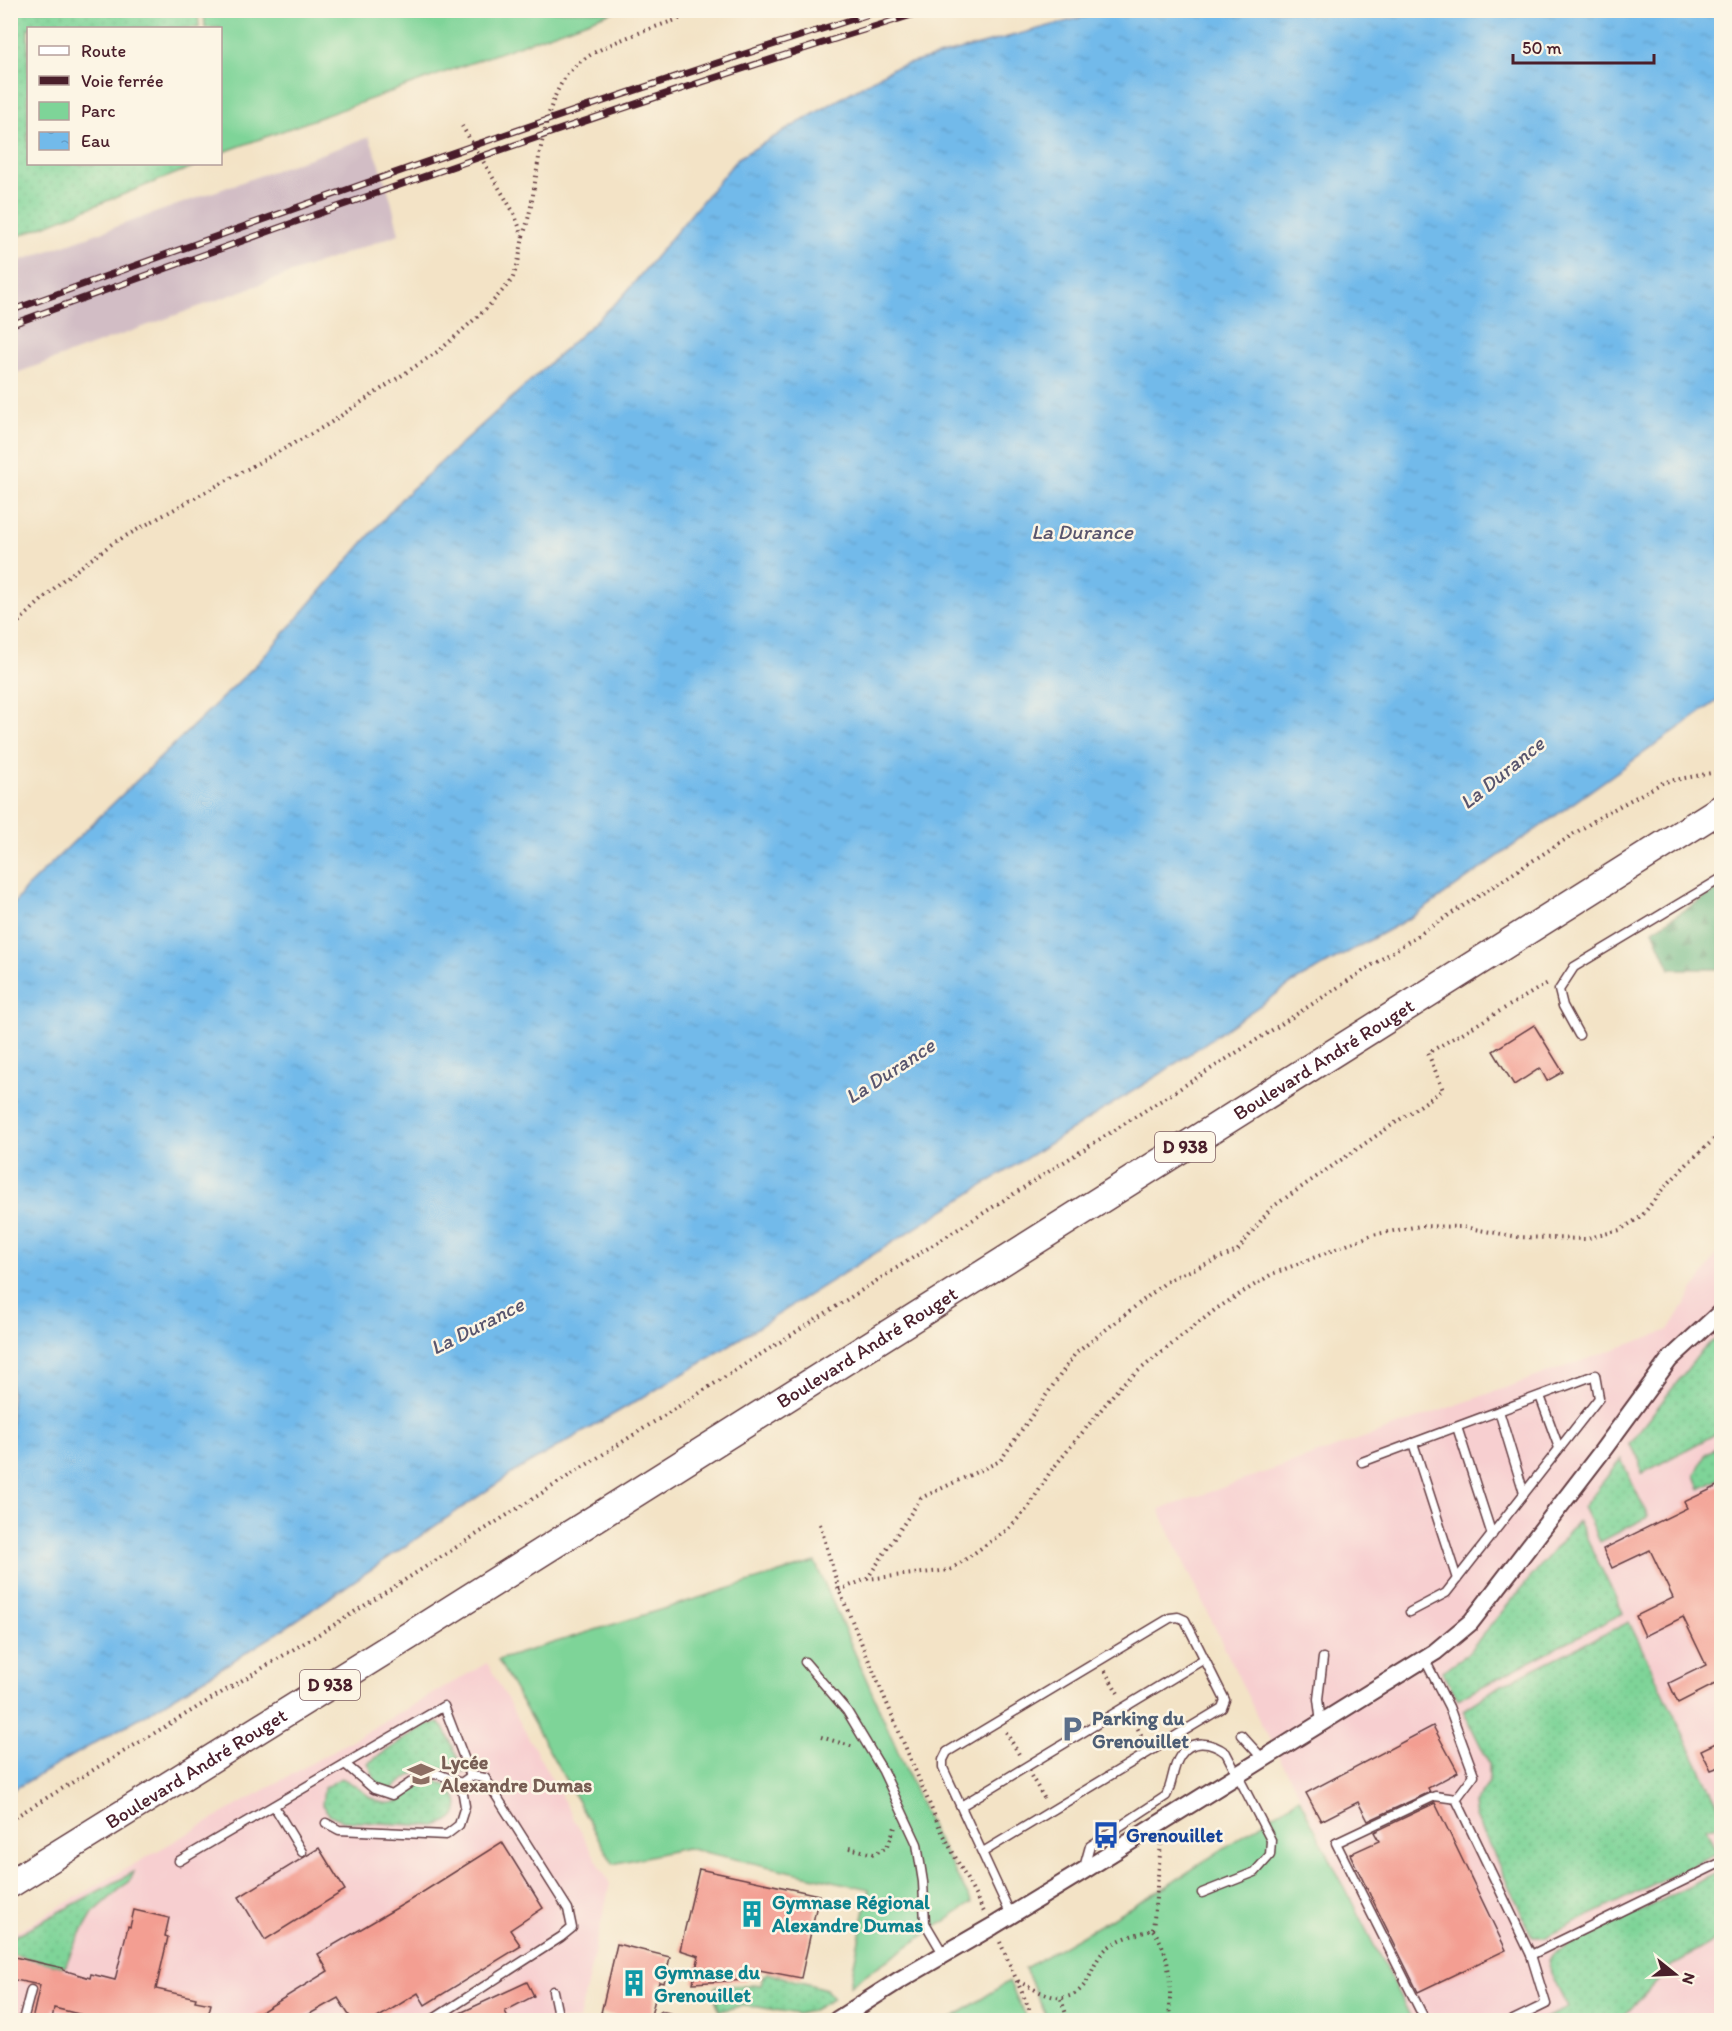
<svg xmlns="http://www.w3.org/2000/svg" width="1732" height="2031" viewBox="0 0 1732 2031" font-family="Itim,sans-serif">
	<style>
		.built { fill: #f7cfd0 }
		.railway { fill: #d2bdc5 }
		.grass { fill: url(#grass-dots); stroke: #647a62; stroke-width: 1.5 }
		.forest { fill: url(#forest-firs); stroke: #586a56; stroke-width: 1.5 }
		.green { fill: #7ed498; stroke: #647a62; stroke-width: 1.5 }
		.water { fill: url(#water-ripples); stroke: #5e6c8a; stroke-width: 1.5 }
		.building { fill: #f39e92 }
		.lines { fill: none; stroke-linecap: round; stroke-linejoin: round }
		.service-casing { stroke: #633c42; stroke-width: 11 }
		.minor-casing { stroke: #633c42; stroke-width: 20 }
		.primary-casing { stroke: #633c42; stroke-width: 30 }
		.path { stroke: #633c42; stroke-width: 4; stroke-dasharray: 1.5 4.5; stroke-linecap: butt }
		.service { stroke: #fff; stroke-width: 8 }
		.minor { stroke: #fff; stroke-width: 16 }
		.primary { stroke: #fff; stroke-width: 27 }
		.rail-casing { stroke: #4a1f2b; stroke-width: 7 }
		.rail { stroke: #fcf5e5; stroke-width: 4.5; stroke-dasharray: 14; stroke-linecap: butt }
		.labels { text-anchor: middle; stroke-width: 5; stroke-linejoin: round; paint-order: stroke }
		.shield { fill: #fcf5e5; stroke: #7f5f63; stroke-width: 1.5 }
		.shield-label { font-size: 18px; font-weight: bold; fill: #4a1f2b }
		.street-label { font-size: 20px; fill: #4a1f2b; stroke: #fcf5e5 }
		.service-label { font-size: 20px; font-weight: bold; fill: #4e5e75; stroke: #fcf5e5; text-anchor: start }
		.education-label { font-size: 20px; font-weight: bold; fill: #785e54; stroke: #fcf5e5; text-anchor: start }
		.transit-label { font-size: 20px; font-weight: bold; fill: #164399; stroke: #fcf5e5; text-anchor: start }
		.culture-label { font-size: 20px; font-weight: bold; fill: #0d838f; stroke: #fcf5e5; text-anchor: start }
		.water-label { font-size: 21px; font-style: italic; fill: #58556e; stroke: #fcf5e5 }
	</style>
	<defs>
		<pattern id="grass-dots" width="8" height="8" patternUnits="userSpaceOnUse" patternTransform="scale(1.5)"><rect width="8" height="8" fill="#7ed498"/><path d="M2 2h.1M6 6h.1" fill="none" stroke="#6eb683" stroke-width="1.8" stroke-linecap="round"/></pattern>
		<pattern id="forest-firs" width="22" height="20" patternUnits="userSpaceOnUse" patternTransform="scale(1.5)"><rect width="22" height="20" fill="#66b680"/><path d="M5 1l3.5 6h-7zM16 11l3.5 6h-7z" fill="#569369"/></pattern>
		<pattern id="water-ripples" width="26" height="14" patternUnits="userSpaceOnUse" patternTransform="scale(1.5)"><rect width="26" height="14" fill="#72baea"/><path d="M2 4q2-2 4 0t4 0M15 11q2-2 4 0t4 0" fill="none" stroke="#649fc9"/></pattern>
	</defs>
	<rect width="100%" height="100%" fill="#fcf5e5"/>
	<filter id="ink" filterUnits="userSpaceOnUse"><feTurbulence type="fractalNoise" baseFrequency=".0167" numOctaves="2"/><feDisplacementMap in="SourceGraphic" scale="12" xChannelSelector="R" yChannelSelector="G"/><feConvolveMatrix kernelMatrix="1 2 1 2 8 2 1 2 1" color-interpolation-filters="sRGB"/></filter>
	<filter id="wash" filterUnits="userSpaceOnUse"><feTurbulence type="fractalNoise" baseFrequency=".008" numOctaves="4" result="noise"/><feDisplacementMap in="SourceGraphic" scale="24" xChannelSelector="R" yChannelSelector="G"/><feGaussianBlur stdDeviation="1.35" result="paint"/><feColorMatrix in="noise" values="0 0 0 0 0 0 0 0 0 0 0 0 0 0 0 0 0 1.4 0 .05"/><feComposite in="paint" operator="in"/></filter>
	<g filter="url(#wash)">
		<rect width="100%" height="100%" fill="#f3e3c6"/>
		<g class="built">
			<path d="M1721,1246V2017L1718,2020H1412L1300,1796L1257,1716L1159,1510L1669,1330Z"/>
			<path d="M487,1663L610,1884L579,2020H11L10,1935Z"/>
		</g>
		<path class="railway" d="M369,137L380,165L391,200L399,234L11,375V264Z"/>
		<g class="grass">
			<path d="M11,10L198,11L199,28H28V164H200L11,239Z"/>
			<path d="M1721,1334V1431L1641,1474L1639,1457L1629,1444L1703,1349Z"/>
			<path d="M1721,1445V1478L1700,1489L1695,1475L1706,1453Z"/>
			<path d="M1621,1459L1648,1517L1600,1542L1583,1507Z"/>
			<path d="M1578,1521L1623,1613L1458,1699L1442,1671L1465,1656Z"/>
			<path d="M1629,1622L1721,1812V1824L1706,1828L1717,1853L1546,1937H1533L1476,1817L1474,1804L1489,1783V1763L1463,1710L1501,1685Z"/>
			<path d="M439,1723L444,1728L465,1772L424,1766L389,1791L376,1782L368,1763L427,1724Z"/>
			<path d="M341,1778C356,1783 371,1802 385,1803C408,1806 414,1780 434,1781C449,1783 464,1800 455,1815C451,1821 442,1824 435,1826L342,1821L329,1814L322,1805L324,1788Z"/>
			<path d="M1721,1871V1937L1671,1966L1620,2020H1541L1568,2008L1551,1973L1548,1960L1554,1953Z"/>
			<path d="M134,1872L131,1879L93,1913L73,1947L65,1967L11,1954V1938Z"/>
			<path d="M767,1973L826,1989L833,1999L813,2010L798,2014L758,2007L740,2006L720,2011L713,1993L716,1986L761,1985L763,1976Z"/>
		</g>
		<path class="forest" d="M1721,887V969H1670L1653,930Z"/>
		<g class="green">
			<path d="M204,11V10L615,11L221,153L220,28H205Z"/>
			<path d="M815,1562L933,1832L972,1903L850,1985L869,1889L686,1848L613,1864L498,1660Z"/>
			<path d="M1299,1798L1412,2020H1048L1025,1968L1167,1886Z"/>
			<path d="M1009,1981L1027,2020H949Z"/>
		</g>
		<path class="water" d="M1109,10L1721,11V698L1417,914L1294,982L1160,1074L693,1368L516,1471L273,1636L153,1710L11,1791V908L25,889L260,661L402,498L623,296L738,158L893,68Z"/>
		<g id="blocks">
			<g class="building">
				<path d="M1534,1025L1563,1072L1547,1081L1540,1068L1514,1085L1493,1051Z"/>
				<path d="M1722,1484V1697L1715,1684L1678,1703L1669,1683L1706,1665L1683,1617L1645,1636L1636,1616L1673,1598L1650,1550L1612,1568L1603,1549L1687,1508L1684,1502Z"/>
				<path d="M1433,1726L1458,1772L1428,1788L1430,1792L1368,1821L1358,1802L1321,1821L1306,1793Z"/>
				<path d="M1722,1740V1766L1711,1770L1701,1750Z"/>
				<path d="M1435,1803L1506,1950L1418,1992L1350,1854L1379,1841L1374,1832Z"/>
				<path d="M502,1842L543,1908L510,1930L521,1946L425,2005L418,1993L374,2020H352L338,1998L299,2020H248L328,1971L318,1954L407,1902Z"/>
				<path d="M319,1848L345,1890L265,1940L239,1897Z"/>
				<path d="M699,1869L819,1895L801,1978L749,1968L746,1980L693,1983L699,1956L680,1950Z"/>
				<path d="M134,1910L169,1918L165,1936L168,1937L156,1989L196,1998L195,2001L211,2004L207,2020H103L54,2008L52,2020H32L40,1985L10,1979V1956L63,1968V1970L90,1978L91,1974L115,1980L128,1926L130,1927Z"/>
				<path d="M617,1944L670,1957L664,1983L659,1982L650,2020H635L601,2013Z"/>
				<path d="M527,1982L534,1996L505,2011L509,2020H445Z"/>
			</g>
		</g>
	</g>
	<g filter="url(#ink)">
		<use href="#blocks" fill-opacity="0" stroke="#633c42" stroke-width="1.5"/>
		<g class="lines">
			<defs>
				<g id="service">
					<path d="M1579,1035L1563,1006L1559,990L1574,967L1722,878"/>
					<path d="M1540,1396L1559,1448"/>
					<path d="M1499,1411L1524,1493"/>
					<path d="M1457,1427L1492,1535"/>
					<path d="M1413,1443L1457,1579"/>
					<path d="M1362,1462L1595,1375L1599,1398L1457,1579L1446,1593L1410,1612"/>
					<path d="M1424,1658L1449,1707L1474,1775L1456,1799L1531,1955L1722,1862"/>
					<path d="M805,1662L847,1711L883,1771L917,1844L923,1882L925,1923L944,1955"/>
					<path d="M1321,1723L1318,1699L1323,1658"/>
					<path d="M1241,1735L1263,1759"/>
					<path d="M345,1764L374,1789L392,1795L422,1775L438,1774L461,1783"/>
					<path d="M274,1806L302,1852"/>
					<path d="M961,1806L1204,1659"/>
					<path d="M326,1823L339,1830L446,1835L459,1825L465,1806L461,1783L471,1776L485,1778L568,1909L572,1928L561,1937L432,2020"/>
					<path d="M983,1852L1222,1708L1225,1700L1185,1620L1178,1617L1170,1618L947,1752L943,1760V1768L1011,1915"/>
					<path d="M179,1861L444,1706L471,1776"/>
					<path d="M1083,1871L1090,1846L1166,1796C1173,1783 1172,1768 1180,1756C1191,1738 1212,1742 1226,1753L1271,1840L1270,1855L1255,1872L1202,1893"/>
					<path d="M553,1991L559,2020"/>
					<path d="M662,2016L679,2020"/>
					<path d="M23,2020L31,1990"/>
					<path d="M1425,2020L1336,1843L1435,1796L1456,1799"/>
					<path d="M1513,2020L1546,2004L1531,1955"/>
				</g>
				<path id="minor" d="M837,2020L898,1981L993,1926L1083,1871L1435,1652L1471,1622L1603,1450L1669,1360L1722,1311"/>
				<g id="primary">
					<path id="s1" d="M10,1884L412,1634L1722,808"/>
				</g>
			</defs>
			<use href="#service" class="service-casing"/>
			<use href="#minor" class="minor-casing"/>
			<use href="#primary" class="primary-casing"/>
			<g class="path">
				<path d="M523,236C533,208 535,176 541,147C547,119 553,88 574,67C600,42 670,23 704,10"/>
				<path d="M10,630L63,580L113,543L327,425L440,350L485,310L512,280L518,263L523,237L514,213L462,126"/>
				<path d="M820,1524L839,1590L938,1824L985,1914"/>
				<path d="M867,1579L921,1498L1000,1461L1075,1354L1170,1279L1237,1251L1271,1208L1443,1090L1428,1053L1548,983"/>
				<path d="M839,1590L867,1579L950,1570L1007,1530L1028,1508L1050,1472L1122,1384L1216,1309L1272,1274L1372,1235L1420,1226L1463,1227L1518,1237L1585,1239L1620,1230L1642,1216L1661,1191L1689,1162L1722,1132"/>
				<path d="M1105,1671L1119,1695"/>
				<path d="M1132,1718L1144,1740"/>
				<path d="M1006,1732L1020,1756"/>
				<path d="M821,1737L854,1747"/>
				<path d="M1031,1776L1046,1801"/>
				<path d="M10,1820L329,1628L1280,1025L1603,815L1664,782L1722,771"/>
				<path d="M849,1848L874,1854L887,1847L895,1827"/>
				<path d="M1153,1930C1172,1954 1171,1991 1169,2020"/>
				<path d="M1000,1942L1034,2020"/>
				<path d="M1018,1981C1042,1993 1068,2011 1087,1981C1092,1973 1094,1964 1100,1956C1110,1940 1136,1934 1153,1930L1161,1843"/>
				<path d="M1061,1999L1068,2020"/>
			</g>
			<use href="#service" class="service"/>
			<use href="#minor" class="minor"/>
			<use href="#primary" class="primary"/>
			<defs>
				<g id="rail">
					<path d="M10,311C299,206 589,102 882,10"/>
					<path d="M10,325C314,214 619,105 928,10"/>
				</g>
			</defs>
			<use href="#rail" class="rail-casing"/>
			<use href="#rail" class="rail"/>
		</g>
	</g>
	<defs>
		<symbol id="parking-bare" viewBox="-9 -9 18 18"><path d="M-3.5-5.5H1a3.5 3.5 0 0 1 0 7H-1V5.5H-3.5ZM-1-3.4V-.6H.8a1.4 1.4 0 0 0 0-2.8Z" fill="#5c6f8a" stroke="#fcf5e5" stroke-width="2.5" paint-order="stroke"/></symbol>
		<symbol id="school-bare" viewBox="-9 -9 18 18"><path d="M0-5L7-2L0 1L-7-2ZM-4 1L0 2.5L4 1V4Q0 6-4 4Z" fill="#8d6e63" stroke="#fcf5e5" stroke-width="2.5" paint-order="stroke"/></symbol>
		<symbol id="bus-bare" viewBox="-9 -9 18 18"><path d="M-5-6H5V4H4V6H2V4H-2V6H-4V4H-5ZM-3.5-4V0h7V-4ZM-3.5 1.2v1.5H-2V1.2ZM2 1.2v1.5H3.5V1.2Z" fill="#1a4fb4" stroke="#fcf5e5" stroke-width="2.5" paint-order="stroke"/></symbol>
		<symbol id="building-bare" viewBox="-9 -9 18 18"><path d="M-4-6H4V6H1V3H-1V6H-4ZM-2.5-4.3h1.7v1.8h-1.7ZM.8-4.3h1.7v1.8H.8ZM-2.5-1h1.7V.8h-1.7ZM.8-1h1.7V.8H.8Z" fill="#0f9aa8" stroke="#fcf5e5" stroke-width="2.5" paint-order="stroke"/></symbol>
	</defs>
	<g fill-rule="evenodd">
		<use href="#parking-bare" x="1053" y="1710" width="38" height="38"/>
		<use href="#school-bare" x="402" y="1755" width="38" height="38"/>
		<use href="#bus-bare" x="1087" y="1816" width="38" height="38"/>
		<use href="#building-bare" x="733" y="1895" width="38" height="38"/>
		<use href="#building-bare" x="615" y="1964" width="38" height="38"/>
	</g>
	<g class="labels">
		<g class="shield">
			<rect x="1155" y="1132" width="60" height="30" rx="4.5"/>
			<rect x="300" y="1670" width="60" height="30" rx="4.5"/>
		</g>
		<g class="shield-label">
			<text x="1185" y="1153">D 938</text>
			<text x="330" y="1691">D 938</text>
		</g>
		<g class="street-label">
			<text dy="7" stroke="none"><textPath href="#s1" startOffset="1551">Boulevard André Rouget</textPath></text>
			<text dy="7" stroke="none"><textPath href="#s1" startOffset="1011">Boulevard André Rouget</textPath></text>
			<text dy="7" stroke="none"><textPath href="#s1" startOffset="219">Boulevard André Rouget</textPath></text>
		</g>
		<g class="service-label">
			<text x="1092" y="1725">Parking du<tspan x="1092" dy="23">Grenouillet</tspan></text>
		</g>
		<g class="education-label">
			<text x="441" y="1769">Lycée<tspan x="441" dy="23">Alexandre Dumas</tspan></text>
		</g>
		<g class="transit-label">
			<text x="1126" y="1842">Grenouillet</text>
		</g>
		<g class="culture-label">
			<text x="772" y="1909">Gymnase Régional<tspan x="772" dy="23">Alexandre Dumas</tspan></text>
			<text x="654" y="1979">Gymnase du<tspan x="654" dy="23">Grenouillet</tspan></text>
		</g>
		<g class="water-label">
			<text x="1082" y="539">La Durance</text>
			<text transform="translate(1502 773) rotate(-39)" y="7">La Durance</text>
			<text transform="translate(890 1071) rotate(-33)" y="7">La Durance</text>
			<text transform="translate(477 1326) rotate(-27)" y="7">La Durance</text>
		</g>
	</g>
	<rect width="1732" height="2031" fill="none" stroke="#fcf5e5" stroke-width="36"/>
	<rect x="27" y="27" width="195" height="138" fill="#fcf5e5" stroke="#b59f9b" stroke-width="1.5"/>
	<rect x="39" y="46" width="30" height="9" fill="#ffffff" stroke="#b59f9b" stroke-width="1.5"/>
	<text x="81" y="57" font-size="18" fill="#4a1f2b">Route</text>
	<rect x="39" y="76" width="30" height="9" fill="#4a1f2b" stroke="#b59f9b" stroke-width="1.5"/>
	<text x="81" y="87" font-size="18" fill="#4a1f2b">Voie ferrée</text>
	<rect x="39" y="102" width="30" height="18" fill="#7ed498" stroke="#b59f9b" stroke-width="1.5"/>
	<text x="81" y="117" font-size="18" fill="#4a1f2b">Parc</text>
	<rect x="39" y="132" width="30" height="18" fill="url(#water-ripples)" stroke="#b59f9b" stroke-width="1.5"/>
	<text x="81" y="147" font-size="18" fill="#4a1f2b">Eau</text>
	<g transform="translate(1675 1974) rotate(108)" stroke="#fcf5e5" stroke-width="4.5" paint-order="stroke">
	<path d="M0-4.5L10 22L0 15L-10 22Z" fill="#4a1f2b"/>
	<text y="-9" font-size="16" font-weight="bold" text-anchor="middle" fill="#4a1f2b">N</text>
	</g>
	<path d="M1513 54v9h141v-9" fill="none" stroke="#4a1f2b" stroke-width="3"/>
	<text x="1522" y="54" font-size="18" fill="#4a1f2b" stroke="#fcf5e5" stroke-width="4.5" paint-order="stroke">50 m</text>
</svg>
